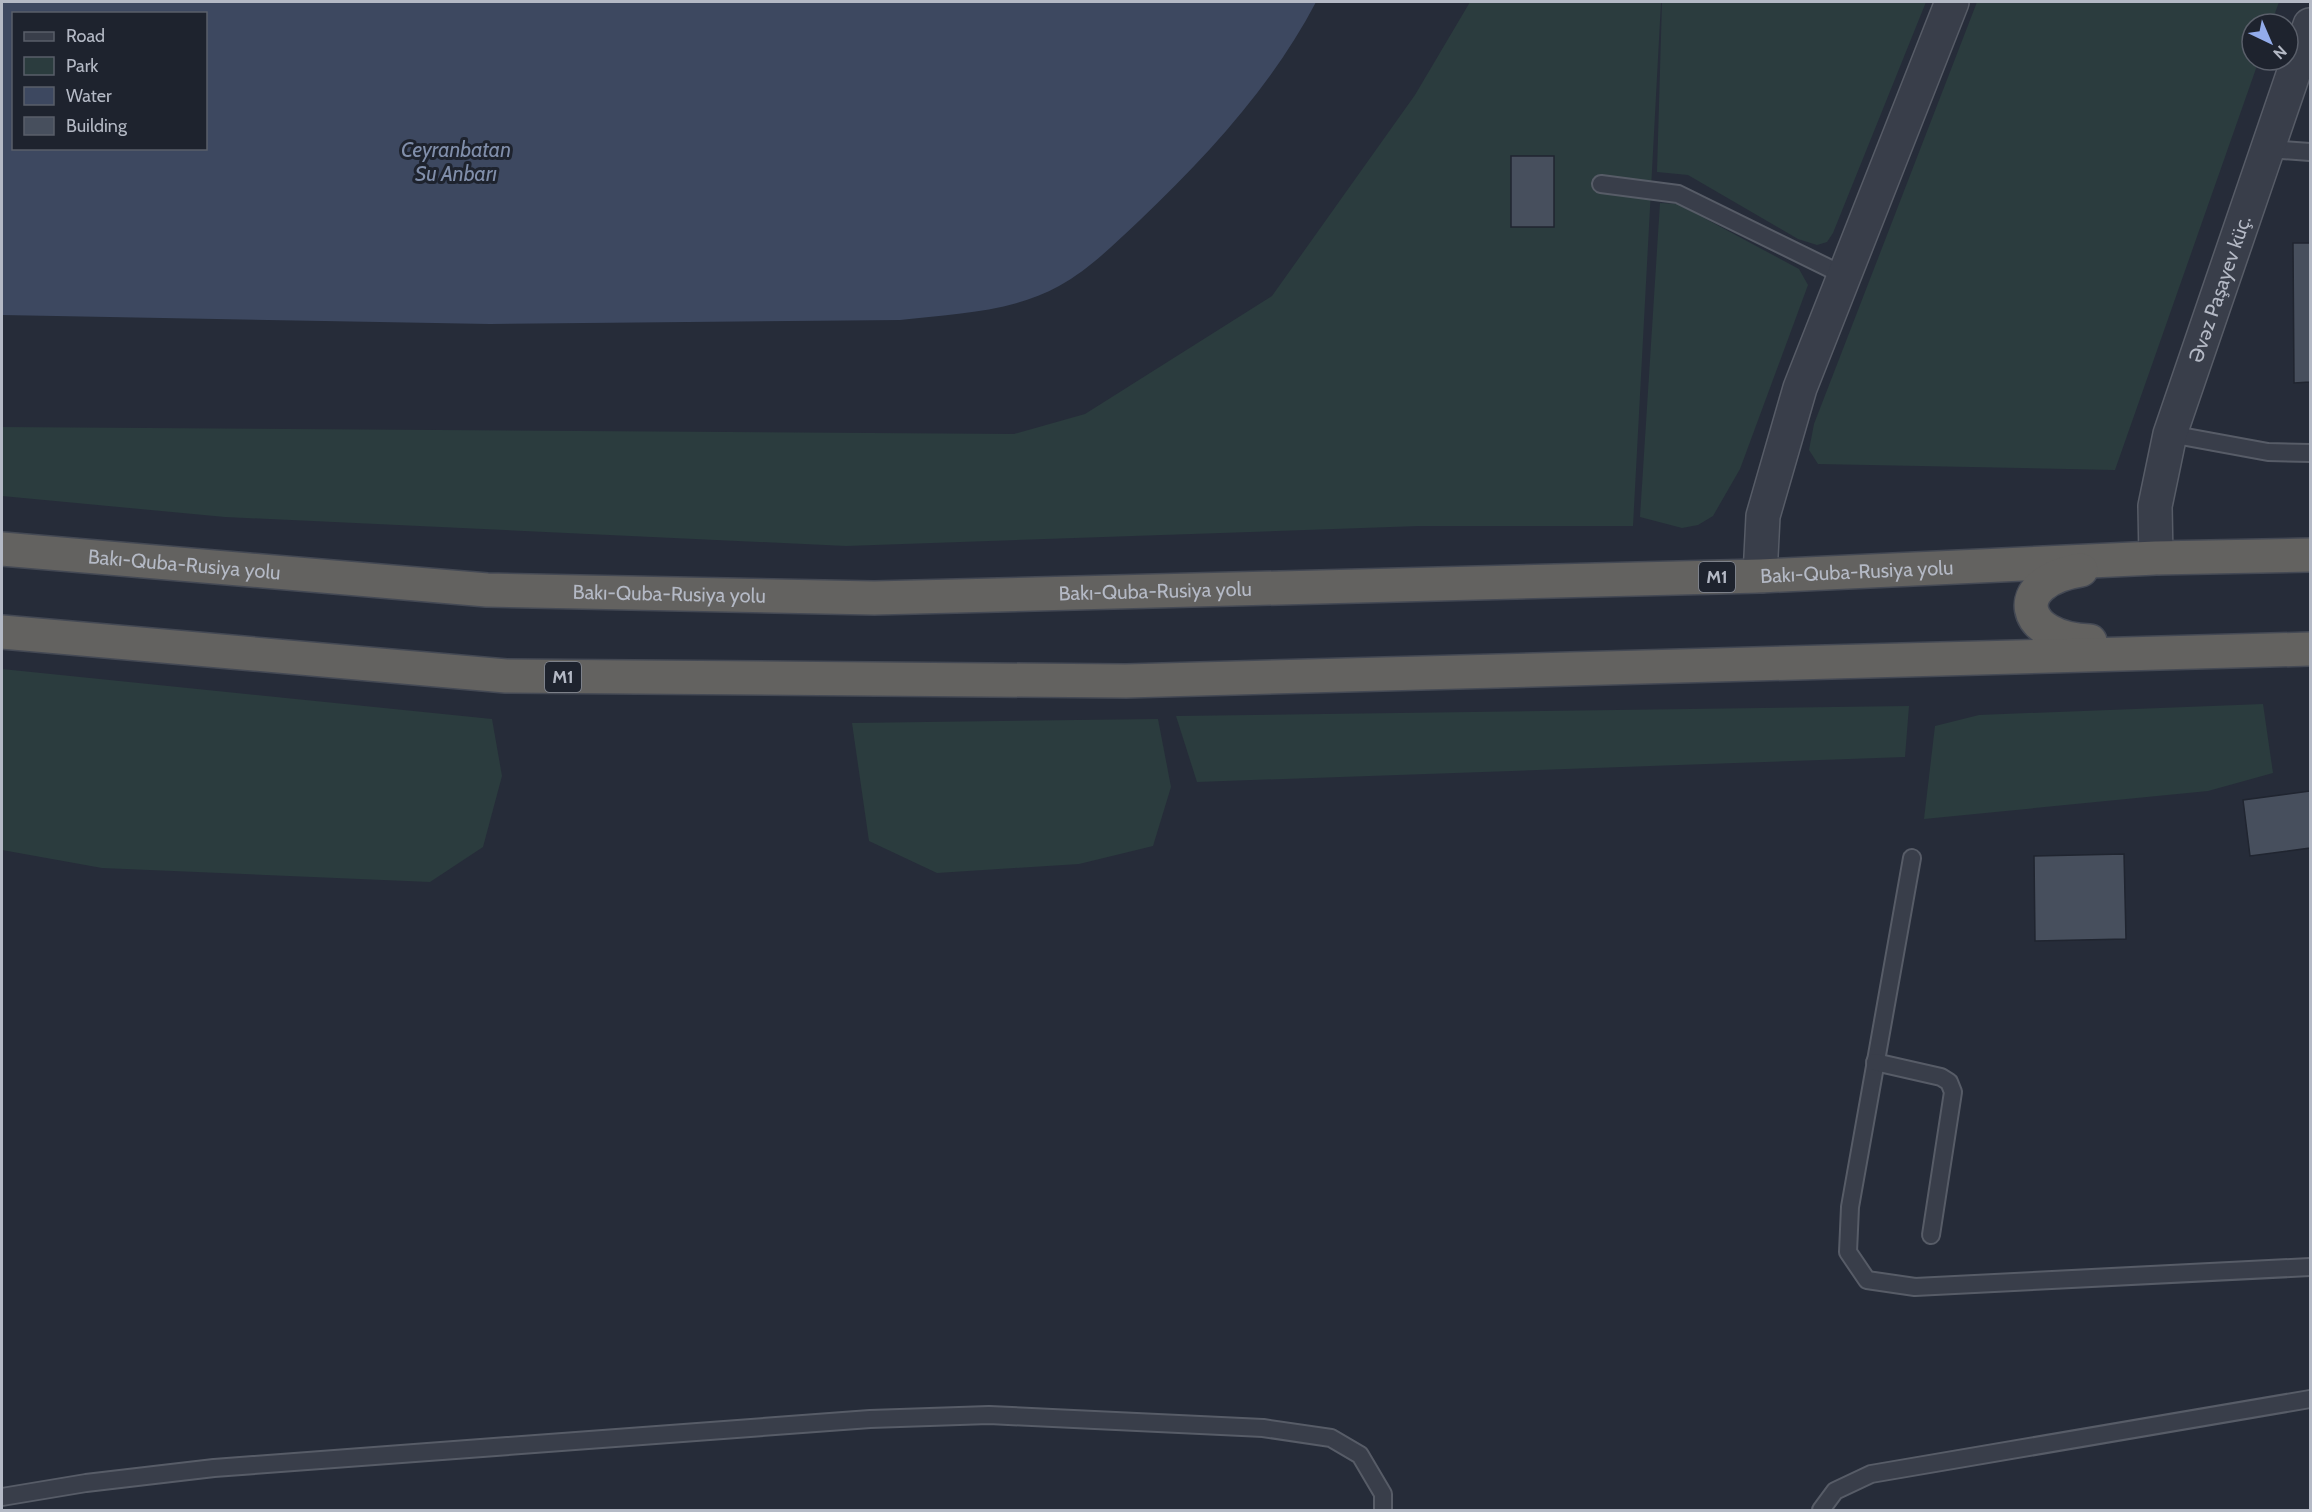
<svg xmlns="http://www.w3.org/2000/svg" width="2312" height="1512" viewBox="0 0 2312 1512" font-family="Cabin,sans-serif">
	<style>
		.green { fill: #2b3c3e }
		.water { fill: #3d4860; fill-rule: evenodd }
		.building { fill: #474f5d; stroke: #202530; stroke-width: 1.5 }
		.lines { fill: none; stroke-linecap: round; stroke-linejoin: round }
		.service-casing { stroke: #575c67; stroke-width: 20 }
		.minor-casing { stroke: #575c67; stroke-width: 36 }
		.trunk-casing { stroke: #444954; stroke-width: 36 }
		.service { stroke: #393e4a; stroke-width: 16 }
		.minor { stroke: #393e4a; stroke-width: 33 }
		.trunk { stroke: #636260; stroke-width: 33 }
		.labels { text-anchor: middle; stroke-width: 6; stroke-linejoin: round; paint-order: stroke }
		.shield { fill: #1e232e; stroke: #878c98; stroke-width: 1.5 }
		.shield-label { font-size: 18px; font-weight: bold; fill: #b4b9c5 }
		.street-label { font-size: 20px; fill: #b4b9c5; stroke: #1e232e }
		.water-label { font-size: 21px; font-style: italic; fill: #808eaa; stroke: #1e232e }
	</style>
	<rect width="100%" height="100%" fill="#262c39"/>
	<g class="green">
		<path d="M1470,2H1661L1633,526H1419L846,546L225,517L2,496V427L1014,434L1085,414L1272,296L1415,95Z"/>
		<path d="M1662,2H1926L1833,233L1827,242L1817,245L1798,239L1688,175L1657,172Z"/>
		<path d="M1977,2H2279L2271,24H2252V60H2259L2115,470L1818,464L1809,450L1814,424Z"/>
		<path d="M1660,203L1678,204L1799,269L1808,285L1740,469L1713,516L1698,525L1682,528L1640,517Z"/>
		<path d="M2,669L492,719L502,776L483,847L430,882L102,868L2,850Z"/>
		<path d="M2263,704L2273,773L2208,791L1924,819L1935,726L1979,715Z"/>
		<path d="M1909,706L1905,757L1197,782L1176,716Z"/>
		<path d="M1158,719L1171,787L1153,846L1079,864L937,873L869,841L852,723Z"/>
	</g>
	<path class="water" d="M2,2H1316C1272,86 1208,155 1140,220C1114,244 1090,269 1059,286C1013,312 952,314 900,320L490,324L2,315ZM14,14H206V148H14Z"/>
	<g class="building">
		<rect x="1511" y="156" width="43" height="71"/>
		<path d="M2293,243H2310V382L2294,383Z"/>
		<path d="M2310,791V848L2250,856L2243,800Z"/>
		<path d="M2124,854L2126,939L2035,941L2034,856Z"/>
	</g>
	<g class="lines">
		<defs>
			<g id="service">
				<path d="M2268,149L2310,152"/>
				<path d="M1601,184L1678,194L1843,275"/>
				<path d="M2170,434L2268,452L2310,453"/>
				<path d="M1912,858L1850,1207L1848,1252L1867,1280L1915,1287L2310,1267"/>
				<path d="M1875,1062L1941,1077L1949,1082L1953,1092L1931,1235"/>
				<path d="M2,1497L86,1483L214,1468L870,1419L989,1415L1263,1428L1331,1438L1360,1455L1383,1494V1510"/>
				<path d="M1821,1510L1835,1491L1871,1474L2310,1399"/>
			</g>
			<g id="minor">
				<path id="s1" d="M2156,558L2155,506L2170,434L2310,25"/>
				<path d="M1760,576L1763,516L1800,388L1952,2"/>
			</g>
			<g id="trunk">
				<path id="s2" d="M2,549L487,590L874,598L1760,576L2156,558L2310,555"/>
				<path d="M2081,570C2007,582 2020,639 2090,641"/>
				<path d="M2,632L506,676L1126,681L2310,649"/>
			</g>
		</defs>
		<use href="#service" class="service-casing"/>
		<use href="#minor" class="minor-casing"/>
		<use href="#trunk" class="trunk-casing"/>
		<use href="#service" class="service"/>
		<use href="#minor" class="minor"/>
		<use href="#trunk" class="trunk"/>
	</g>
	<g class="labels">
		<g class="shield">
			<rect x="1699" y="562" width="36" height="30" rx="4.5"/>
			<rect x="545" y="662" width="36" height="30" rx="4.5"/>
		</g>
		<g class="shield-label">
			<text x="1717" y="583">M1</text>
			<text x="563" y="683">M1</text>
		</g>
		<g class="street-label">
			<text dy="7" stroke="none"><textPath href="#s1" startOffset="279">Əvəz Paşayev küç.</textPath></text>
			<text dy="7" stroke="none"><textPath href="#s2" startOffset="183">Bakı-Quba-Rusiya yolu</textPath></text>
			<text dy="7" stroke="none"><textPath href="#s2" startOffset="1857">Bakı-Quba-Rusiya yolu</textPath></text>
			<text dy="7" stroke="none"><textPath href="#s2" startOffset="1155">Bakı-Quba-Rusiya yolu</textPath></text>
			<text dy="7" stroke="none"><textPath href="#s2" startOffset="669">Bakı-Quba-Rusiya yolu</textPath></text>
		</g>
		<g class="water-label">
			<text x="456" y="157">Ceyranbatan<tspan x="456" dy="24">Su Anbarı</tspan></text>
		</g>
	</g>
	<rect width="2312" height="1512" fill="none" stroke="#b4b9c5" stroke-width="6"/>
	<rect x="12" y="12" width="195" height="138" fill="#1e232e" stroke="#5a5f6a" stroke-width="1.5"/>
	<rect x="24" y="32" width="30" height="9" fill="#393e4a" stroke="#5a5f6a" stroke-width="1.5"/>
	<text x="66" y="42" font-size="18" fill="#b4b9c5">Road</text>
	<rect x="24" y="57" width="30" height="18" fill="#2b3c3e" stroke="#5a5f6a" stroke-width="1.5"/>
	<text x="66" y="72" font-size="18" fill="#b4b9c5">Park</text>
	<rect x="24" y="87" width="30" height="18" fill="#3d4860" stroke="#5a5f6a" stroke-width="1.5"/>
	<text x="66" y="102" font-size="18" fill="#b4b9c5">Water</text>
	<rect x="24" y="117" width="30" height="18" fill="#474f5d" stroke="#5a5f6a" stroke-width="1.5"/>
	<text x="66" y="132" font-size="18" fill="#b4b9c5">Building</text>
	<g transform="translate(2270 42) rotate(136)"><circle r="28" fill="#1e232e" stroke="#5a5f6a" stroke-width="1.5"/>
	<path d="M0-4.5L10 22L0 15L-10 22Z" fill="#93aceb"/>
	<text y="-9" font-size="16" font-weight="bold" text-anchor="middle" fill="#b4b9c5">N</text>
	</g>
</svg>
